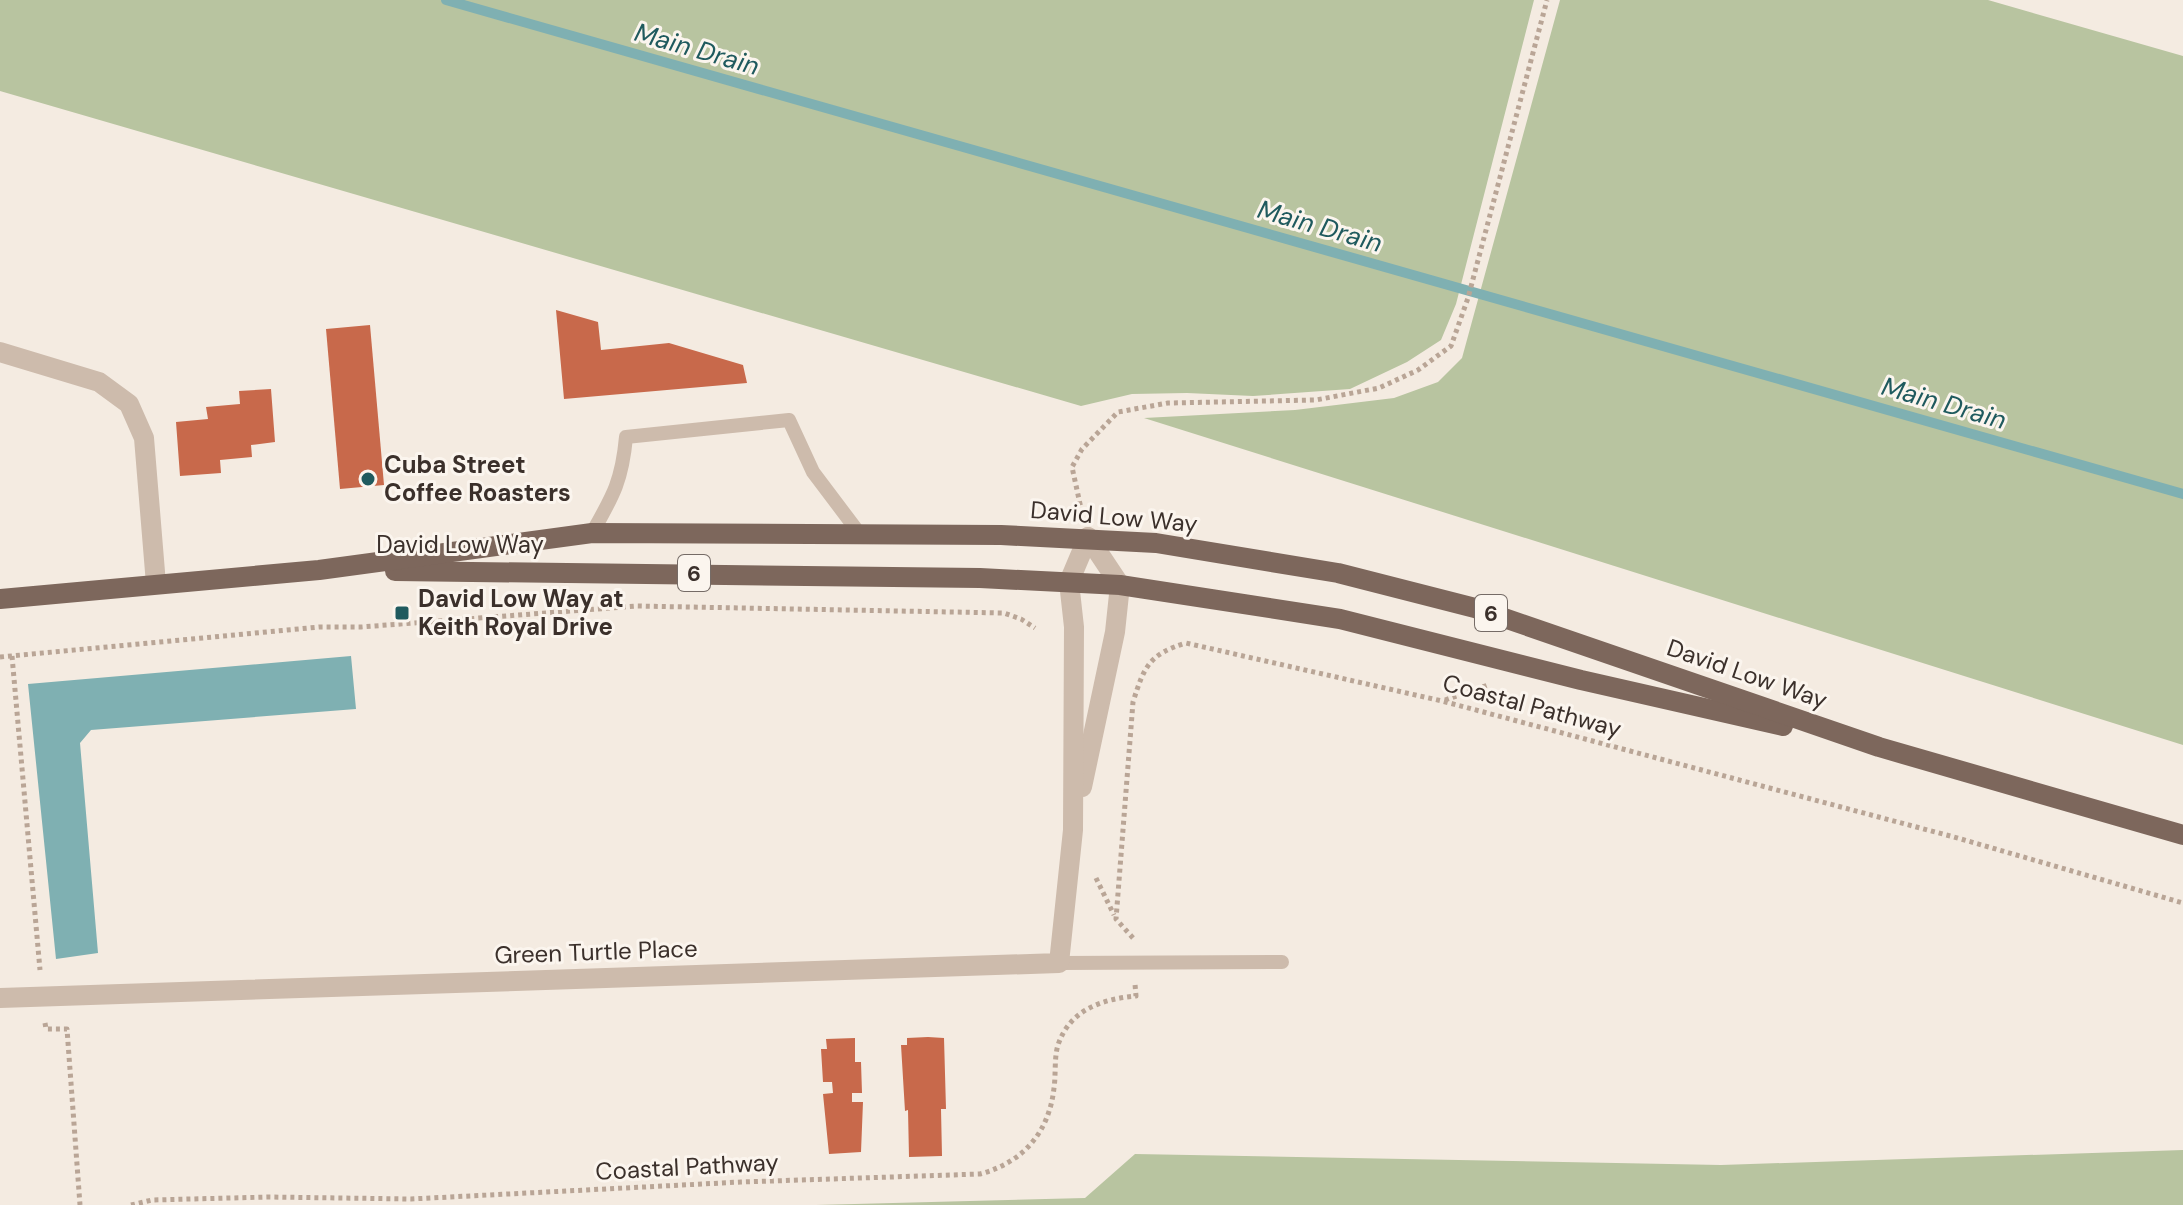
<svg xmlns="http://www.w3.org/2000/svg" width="2183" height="1205" viewBox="0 0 2183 1205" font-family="'DM Sans',sans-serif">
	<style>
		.green { fill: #b8c4a0 }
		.water { fill: #7fb0b2 }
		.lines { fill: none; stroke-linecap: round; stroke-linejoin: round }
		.stream { stroke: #7fb0b2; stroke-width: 10 }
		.building { fill: #c8694b }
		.path { stroke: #b9a596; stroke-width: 5; stroke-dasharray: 4 4; stroke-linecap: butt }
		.lane { stroke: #cdbbac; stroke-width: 14 }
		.street { stroke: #cdbbac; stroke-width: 20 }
		.primary { stroke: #7d675c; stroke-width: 20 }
		.poi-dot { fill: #1f5a5e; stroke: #fbf5ee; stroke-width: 3 }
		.labels { text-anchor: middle; stroke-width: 6; stroke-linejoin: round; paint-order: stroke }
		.shield { fill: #fbf5ee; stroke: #756b66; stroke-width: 2 }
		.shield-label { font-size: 22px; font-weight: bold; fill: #3b302b }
		.poi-label { font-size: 24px; font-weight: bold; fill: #3b302b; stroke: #fbf5ee; text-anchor: start }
		.street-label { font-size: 24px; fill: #3b302b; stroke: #fbf5ee }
		.water-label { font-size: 26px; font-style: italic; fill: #1f5a5e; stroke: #fbf5ee }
	</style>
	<rect width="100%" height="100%" fill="#f4ebe1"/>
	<g class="green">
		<path d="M0,0H1534L1456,304L1441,340L1407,362L1350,389L1253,396L1187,393L1132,394L1081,406L0,91Z"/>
		<path d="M1560,0H1988L2183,56V745L1144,418L1295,410L1394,398L1438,382L1462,358Z"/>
		<path d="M2183,1150V1205H816L1085,1198L1135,1154L1721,1165Z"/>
	</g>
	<path class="water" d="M351,656L356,709L91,730L80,743L98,953L56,959L28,684Z"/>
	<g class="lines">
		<path class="stream" d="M446,0L2183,494"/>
	</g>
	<g class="building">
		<path d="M556,310L598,322L601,350L669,343L743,365L747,383L564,399Z"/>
		<path d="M370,325L384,485L340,489L326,329Z"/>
		<path d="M271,389L275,442L251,445L252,457L220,460L221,473L180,476L176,422L208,419L206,407L240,404L239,391Z"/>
		<path d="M928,1037L944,1038L946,1109H941L942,1156L909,1157L908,1110L905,1111L901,1045H907V1038Z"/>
		<path d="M855,1038V1062H861L862,1093H852V1102H863L861,1152L829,1154L823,1094L833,1093L832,1082H823L821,1049H827L826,1039Z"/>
	</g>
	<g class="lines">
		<g class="path">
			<path d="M1082,513L1072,467L1082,449L1118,412L1168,403L1316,400L1379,388L1418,370L1451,346L1468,298L1547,0"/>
			<path d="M12,656L40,970"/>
			<path d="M0,657L319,627H361L637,606L1004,613L1021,619L1035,628"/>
			<path d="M1445,700L1488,685"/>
			<path d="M1096,878L1114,915"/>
			<path d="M1133,938L1116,919L1133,702C1144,667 1149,654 1186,643L1442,701L1954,837L2183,903"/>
			<path d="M45,1023L46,1029H67L80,1205"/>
			<path d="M131,1205L152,1200L269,1197L411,1199L741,1182L980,1174C1024,1162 1049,1132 1054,1088C1056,1074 1054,1058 1058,1045C1070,1009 1103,999 1136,996L1135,984"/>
		</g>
		<g class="lane">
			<path d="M592,533C613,496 622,481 626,437L789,420L813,472L859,533"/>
			<path d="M1059,963L1282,962"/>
		</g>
		<g class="street">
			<path d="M0,352L99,382L129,404L144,438L156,584"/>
			<path d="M1082,787L1115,632L1120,585L1088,537"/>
			<path d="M0,998L1059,963L1073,830L1074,627L1069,582L1088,537"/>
		</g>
		<g class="primary">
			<path d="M395,571L980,578L1120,585L1340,619L1581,680L1783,726"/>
			<path d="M0,599L319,570L592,533L1001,535L1156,543L1338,573L1475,608L1879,747L2183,835"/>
		</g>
	</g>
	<g class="poi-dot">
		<circle cx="368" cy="479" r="8"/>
		<rect x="394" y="605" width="16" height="16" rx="4"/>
	</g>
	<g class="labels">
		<g class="shield">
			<rect x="678" y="555" width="32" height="36" rx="6"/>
			<rect x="1475" y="595" width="32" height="36" rx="6"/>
		</g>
		<g class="shield-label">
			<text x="694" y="581">6</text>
			<text x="1491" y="621">6</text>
		</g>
		<g class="poi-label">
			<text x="384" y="473">Cuba Street<tspan x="384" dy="28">Coffee Roasters</tspan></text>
			<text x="418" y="607">David Low Way at<tspan x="418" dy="28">Keith Royal Drive</tspan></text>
		</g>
		<g class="street-label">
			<text transform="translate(1114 517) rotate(5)" y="8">David Low Way</text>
			<text x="460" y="553">David Low Way</text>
			<text transform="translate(1747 674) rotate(19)" y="8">David Low Way</text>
			<text transform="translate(1532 706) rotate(15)" y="8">Coastal Pathway</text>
			<text transform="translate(596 952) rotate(-2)" y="8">Green Turtle Place</text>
			<text transform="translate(687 1167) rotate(-3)" y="8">Coastal Pathway</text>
		</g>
		<g class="water-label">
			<text transform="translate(697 49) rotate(16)" y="9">Main Drain</text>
			<text transform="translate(1320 226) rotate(16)" y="9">Main Drain</text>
			<text transform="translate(1944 403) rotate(16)" y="9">Main Drain</text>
		</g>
	</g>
</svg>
